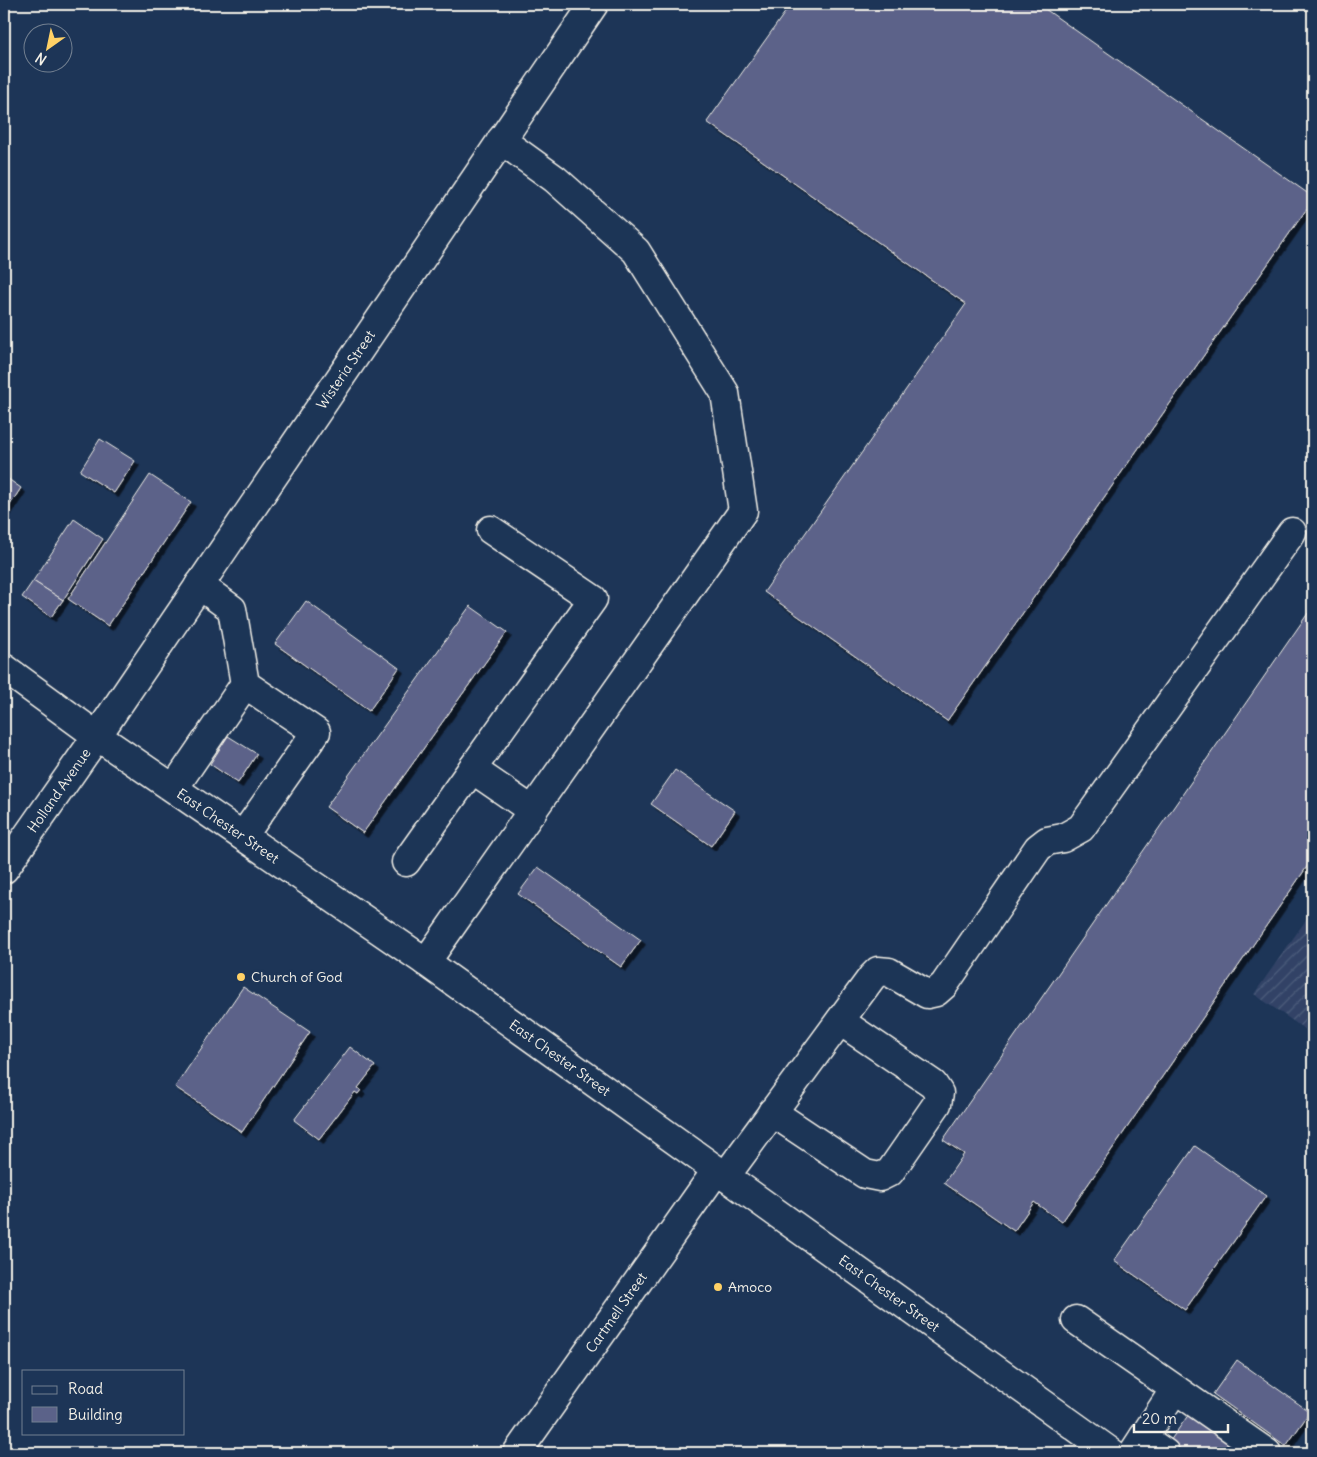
<svg xmlns="http://www.w3.org/2000/svg" width="1317" height="1457" viewBox="0 0 1317 1457" font-family="Delius,sans-serif">
	<style>
		.industrial { fill: url(#industrial-furrows) }
		.building { fill: #5b6289; stroke: #f4f1e8; filter: url(#shadow) }
		.lines { fill: none; stroke-linecap: round; stroke-linejoin: round }
		.minor-casing { stroke: #f4f1e8; stroke-width: 31 }
		.major-casing { stroke: #f4f1e8; stroke-width: 31 }
		.minor { stroke: #1d3557; stroke-width: 28 }
		.major { stroke: #1d3557; stroke-width: 28 }
		.poi-dot { fill: #ffd166; stroke: #1d3557; stroke-width: 2 }
		.labels { text-anchor: middle; stroke-width: 5; stroke-linejoin: round; paint-order: stroke }
		.street-label { font-size: 14px; fill: #f4f1e8; stroke: #1d3557 }
		.poi-label { font-size: 14px; fill: #f4f1e8; stroke: #1d3557; text-anchor: start }
	</style>
	<defs>
		<pattern id="industrial-furrows" width="10" height="10" patternUnits="userSpaceOnUse" patternTransform="scale(1.25)"><rect width="10" height="10" fill="#304266"/><path d="M-1 1l2-2M0 10L10 0M9 11l2-2" fill="none" stroke="#4f5e7c"/></pattern>
		<filter id="shadow"><feDropShadow dx="4.5" dy="4.5" stdDeviation="0" flood-color="#0009"/></filter>
	</defs>
	<rect width="100%" height="100%" fill="#1d3557"/>
	<filter id="ink" filterUnits="userSpaceOnUse"><feTurbulence type="fractalNoise" baseFrequency=".02" numOctaves="2"/><feDisplacementMap in="SourceGraphic" scale="10" xChannelSelector="R" yChannelSelector="G"/><feConvolveMatrix kernelMatrix="1 2 1 2 8 2 1 2 1" color-interpolation-filters="sRGB"/></filter>
	<g filter="url(#ink)">
		<path class="industrial" d="M1313,910V1035L1254,994Z"/>
		<g class="building">
			<path d="M791,4H1038L1313,197V200L947,721L764,592L966,304L707,122Z"/>
			<path d="M100,439L135,461L114,493L80,471Z"/>
			<path d="M150,475L191,502L108,626L68,599Z"/>
			<path d="M4,476L21,488L4,514Z"/>
			<path d="M74,519L103,539L63,600L33,581Z"/>
			<path d="M33,581L63,600L51,617L22,597Z"/>
			<path d="M306,601L399,668L369,711L275,644Z"/>
			<path d="M470,606L507,632L363,833L326,807Z"/>
			<path d="M1313,606V858L1062,1222L1034,1202L1014,1231L944,1183L964,1154L943,1140Z"/>
			<path d="M228,736L257,754L238,783L210,764Z"/>
			<path d="M675,770L735,811L711,846L651,804Z"/>
			<path d="M538,867L641,940L621,967L518,894Z"/>
			<path d="M243,987L310,1032L242,1132L175,1087Z"/>
			<path d="M350,1047L375,1066L358,1088L361,1090L358,1094L355,1092L319,1139L294,1120Z"/>
			<path d="M1195,1146L1266,1196L1185,1310L1114,1261Z"/>
			<path d="M1237,1360L1310,1412L1286,1446L1213,1394Z"/>
			<path d="M1189,1414L1242,1453H1186L1170,1441Z"/>
		</g>
		<g class="lines">
			<defs>
				<g id="minor">
					<path d="M199,585L232,609L245,684L316,732L243,836"/>
					<path d="M472,769L593,599L491,530"/>
					<path d="M174,788L245,684"/>
					<path d="M406,862L472,769L533,811"/>
					<path id="s1" d="M4,869L97,736L594,4"/>
					<path d="M426,962L743,511L725,393L636,251L555,179L501,140"/>
					<path d="M772,1112L865,1174L880,1177L890,1172L937,1104L939,1093L933,1084L840,1021"/>
					<path d="M725,1177L872,977L878,971L889,972L927,994L936,992L944,985L1038,848L1047,841L1063,838L1081,828L1292,532"/>
					<path d="M1076,1320L1267,1453"/>
					<path d="M1143,1438L1165,1453"/>
					<path id="s2" d="M517,1453L716,1171"/>
					<path d="M1133,1453L1175,1389"/>
				</g>
				<g id="major">
					<path id="s3" d="M4,668L97,736L426,962L1112,1453"/>
				</g>
			</defs>
			<use href="#minor" class="minor-casing"/>
			<use href="#major" class="major-casing"/>
			<use href="#minor" class="minor"/>
			<use href="#major" class="major"/>
		</g>
	</g>
	<g class="poi-dot">
		<circle cx="241" cy="977" r="5"/>
		<circle cx="718" cy="1287" r="5"/>
	</g>
	<g class="labels">
		<g class="street-label">
			<text dy="5" stroke="none"><textPath href="#s1" startOffset="605">Wisteria Street</textPath></text>
			<text dy="5" stroke="none"><textPath href="#s1" startOffset="96">Holland Avenue</textPath></text>
			<text dy="5" stroke="none"><textPath href="#s3" startOffset="274">East Chester Street</textPath></text>
			<text dy="5" stroke="none"><textPath href="#s3" startOffset="679">East Chester Street</textPath></text>
			<text dy="5" stroke="none"><textPath href="#s3" startOffset="1084">East Chester Street</textPath></text>
			<text dy="5" stroke="none"><textPath href="#s2" startOffset="172">Cartmell Street</textPath></text>
		</g>
		<g class="poi-label">
			<text x="251" y="982">Church of God</text>
			<text x="728" y="1292">Amoco</text>
		</g>
	</g>
	<rect width="1317" height="1457" fill="none" stroke="#1d3557" stroke-width="20"/>
	<rect x="10" y="10" width="1297" height="1437" fill="none" stroke="#f4f1e8" stroke-width="2" filter="url(#ink)"/>
	<rect x="22" y="1370" width="162" height="65" fill="#1d3557" stroke="#738091"/>
	<rect x="32" y="1386" width="25" height="8" fill="#1d3557" stroke="#738091"/>
	<text x="68" y="1394" font-size="15" fill="#f4f1e8">Road</text>
	<rect x="32" y="1407" width="25" height="15" fill="#5b6289" stroke="#738091"/>
	<text x="68" y="1420" font-size="15" fill="#f4f1e8">Building</text>
	<g transform="translate(48 48) rotate(213)"><circle r="24" fill="#1d3557" stroke="#738091"/>
	<path d="M0-4L9 19L0 12L-9 19Z" fill="#ffd166"/>
	<text y="-8" font-size="14" font-weight="bold" text-anchor="middle" fill="#f4f1e8">N</text>
	</g>
	<path d="M1134 1424v8h94v-8" fill="none" stroke="#f4f1e8" stroke-width="2.5"/>
	<text x="1142" y="1424" font-size="15" fill="#f4f1e8" stroke="#1d3557" stroke-width="4" paint-order="stroke">20 m</text>
</svg>
